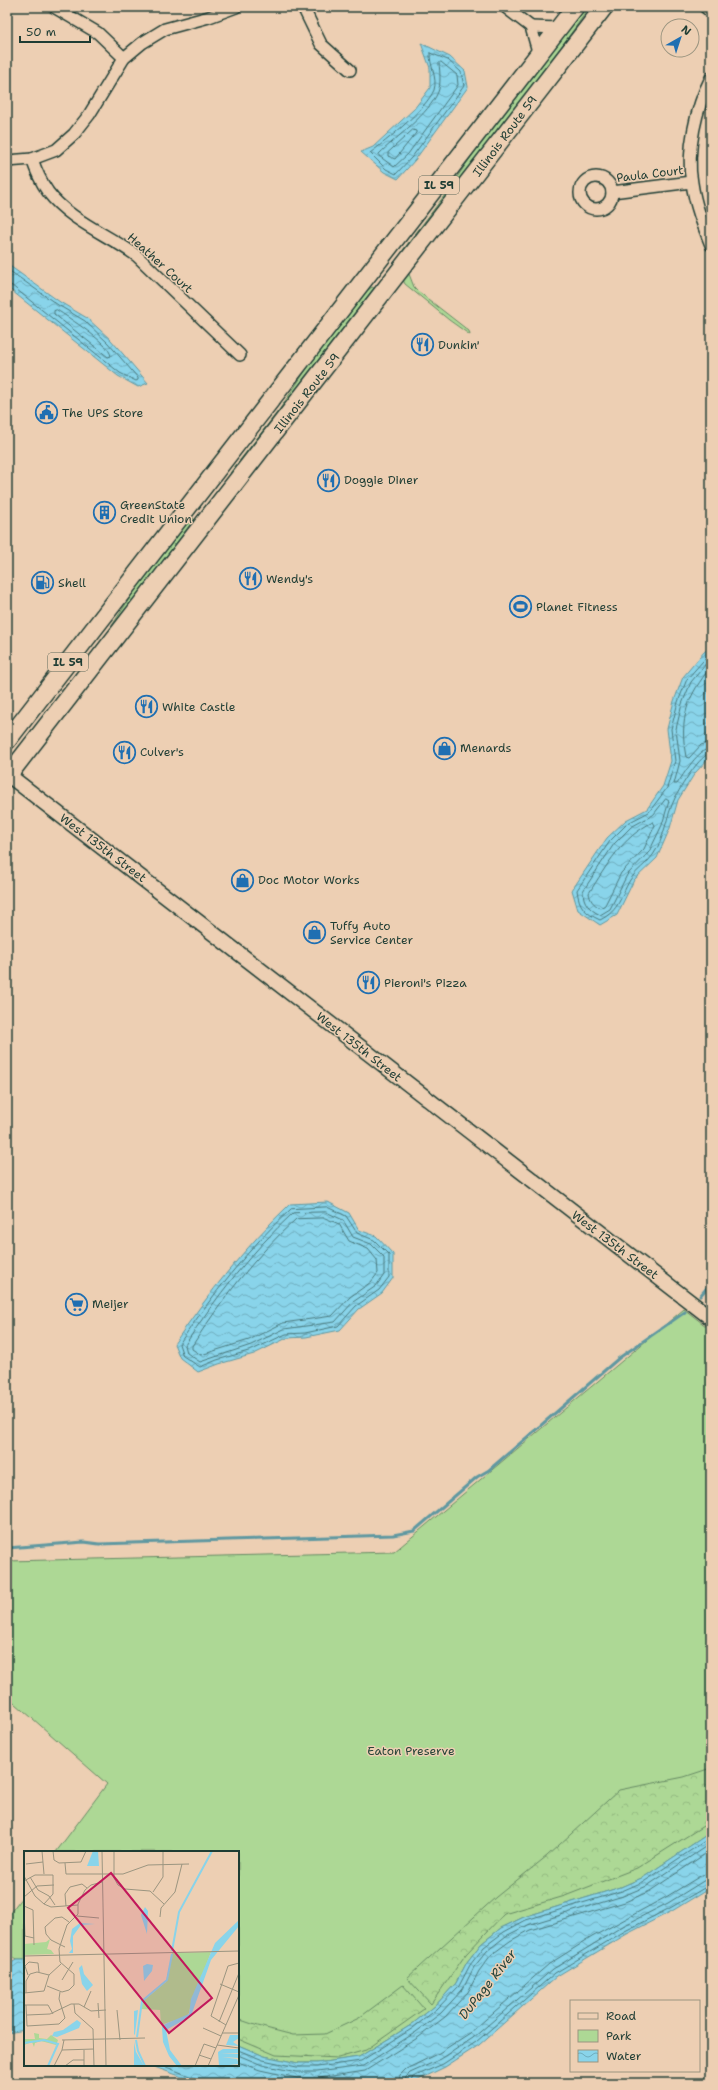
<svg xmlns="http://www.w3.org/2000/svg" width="718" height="2090" viewBox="0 0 718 2090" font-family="'Shantell Sans',sans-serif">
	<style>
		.green { fill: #add895; stroke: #668a64 }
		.forest { fill: url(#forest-crowns); stroke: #668a64 }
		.water { fill: url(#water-waves); stroke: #5f98a1 }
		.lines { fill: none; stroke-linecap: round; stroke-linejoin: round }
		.shore { stroke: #49797d; stroke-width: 1 }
		.stream { stroke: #5f98a1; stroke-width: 3 }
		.minor-casing { stroke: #1f3d34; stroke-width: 14 }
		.tertiary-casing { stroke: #1f3d34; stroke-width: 17 }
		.primary-casing { stroke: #1f3d34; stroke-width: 20 }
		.minor { stroke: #edcfb3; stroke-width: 11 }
		.tertiary { stroke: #edcfb3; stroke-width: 14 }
		.primary { stroke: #edcfb3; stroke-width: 17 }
		.labels { text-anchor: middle; stroke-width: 3; stroke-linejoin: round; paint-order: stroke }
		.shield { fill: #edcfb3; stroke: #5d695a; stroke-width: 1 }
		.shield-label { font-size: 11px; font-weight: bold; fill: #1f3d34 }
		.street-label { font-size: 12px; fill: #1f3d34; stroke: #edcfb3 }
		.poi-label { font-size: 12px; fill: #1f3d34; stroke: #edcfb3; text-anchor: start }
		.park-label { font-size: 12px; fill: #264539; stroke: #edcfb3 }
		.water-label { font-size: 13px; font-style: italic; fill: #24453d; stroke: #edcfb3 }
		.inset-river { fill: none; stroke: #89d4ea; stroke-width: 2 }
		.inset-road { fill: none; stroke: #9b9580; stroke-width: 1 }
		.view { fill: #c2185b; fill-opacity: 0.15; stroke: #c2185b; stroke-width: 2 }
		.inset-edge { fill: none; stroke: #1f3d34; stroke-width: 2 }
	</style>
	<defs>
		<pattern id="forest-crowns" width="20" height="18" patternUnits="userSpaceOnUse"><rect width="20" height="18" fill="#add895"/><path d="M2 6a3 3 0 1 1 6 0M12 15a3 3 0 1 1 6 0" fill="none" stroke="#94ba81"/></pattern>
		<pattern id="water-waves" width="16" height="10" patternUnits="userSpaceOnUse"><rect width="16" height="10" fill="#89d4ea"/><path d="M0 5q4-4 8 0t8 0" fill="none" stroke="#6fadbe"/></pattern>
	</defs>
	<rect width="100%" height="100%" fill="#edcfb3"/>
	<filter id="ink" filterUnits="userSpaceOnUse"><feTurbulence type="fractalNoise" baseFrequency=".025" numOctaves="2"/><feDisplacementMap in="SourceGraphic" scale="8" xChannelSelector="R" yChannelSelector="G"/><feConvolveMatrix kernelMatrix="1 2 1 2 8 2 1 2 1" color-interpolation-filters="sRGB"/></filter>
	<g filter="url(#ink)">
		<g class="green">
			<path d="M583,7H590L516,109L398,262L403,250L444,196L502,112Z"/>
			<path d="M409,274L414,287L419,292L469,331L470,335L449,320L405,284L403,280Z"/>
			<path d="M372,287L374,288L304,378L255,449L232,474L230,473L233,469L279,410L327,339L364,293Z"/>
			<path d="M191,516L194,519L107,637L106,635L147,571Z"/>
			<path d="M684,1309L711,1330V1832L644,1877L621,1887L524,1917L501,1928L481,1944L467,1962L456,1983L435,2006L411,2025L359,2057L317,2063H298L264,2056L238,2045V1852H56L107,1784L7,1696V1561L394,1552Z"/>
			<path d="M25,1893V1960H16L7,1954V1917Z"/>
		</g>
		<g class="forest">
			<path d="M711,1768V1821L637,1868L565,1896L504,1914L466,1954L431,2004L407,1978L496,1897L547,1856L619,1790L684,1777Z"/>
			<path d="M403,1985L424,2009L366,2050L338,2058L276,2055L238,2039V2019L258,2026L293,2035L325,2034L359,2018Z"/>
		</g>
		<g class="water">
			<path d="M421,43L450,57L465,71L468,87L415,160L398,179L384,172L361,152L373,147L414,109L430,88V68Z"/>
			<path d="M7,264L60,302L87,318L111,340L148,383L138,387L118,376L7,287Z"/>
			<path d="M711,647V756L695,773L678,800L670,828L657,858L634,880L617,915L600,925L578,910L572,890L607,838L626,820L647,809L663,786L671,761L667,729L674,701L683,677L704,652Z"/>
			<path d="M328,1202L349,1213L359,1230L376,1236L393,1254V1278L382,1293L359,1309L340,1330L306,1337L287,1338L254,1354L219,1364L198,1372L180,1358L174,1344C208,1294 246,1246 290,1204Z"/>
			<path d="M711,1832V1887L672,1911L627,1934L557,1976L479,2045L445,2067L412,2083H199L149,2065H238V2045L264,2056L298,2063H317L359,2057L411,2025L435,2006L456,1983L467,1962L481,1944L501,1928L524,1917L621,1887L644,1877Z"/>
			<path d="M16,1960H25V2030L7,2033V1966Z"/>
		</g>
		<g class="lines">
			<g class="shore">
				<path d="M430,53L448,60L461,72L464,86L412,157L396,174L386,169L370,153C386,141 426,109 434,90C438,78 429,64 430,53Z"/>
				<path d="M441,62L457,75L458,85L408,154L394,167L379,156V154C396,137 429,114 438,92C441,85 440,71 439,64Z"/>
				<path d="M413,130L416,131V133L395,159L388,156V153Z"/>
				<path d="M7,269L58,305L85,321L108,343L138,378V380L136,381L120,373L11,285L7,284"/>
				<path d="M57,310C69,318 109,343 111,356L108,357L54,314V311Z"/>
				<path d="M711,652L687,679L678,702L671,729L675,761L667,788L649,812L628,823L610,841L577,890C579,907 585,913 600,920C620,910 620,897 630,880C636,870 647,864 653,855C665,838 666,816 675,798C680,788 700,754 711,753"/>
				<path d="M711,658L691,682L682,704L676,729L680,761L674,784H677C684,774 698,749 711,748"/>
				<path d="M711,667C687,696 679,719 686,757L689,758L701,745L711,742"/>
				<path d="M666,799L669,801L662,825L649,852L627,875L610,909L600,915C589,909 583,903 583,891L614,844L631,827L653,815Z"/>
				<path d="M653,822L655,825L644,849L621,873L605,905L600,908C593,904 590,900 589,893C607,865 622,837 653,822Z"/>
				<path d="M327,1207L346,1216L357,1233L374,1240L389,1255V1277L379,1290L356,1306L338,1326L305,1333L286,1334L252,1350L217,1360L200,1367L183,1356L179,1344C212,1296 248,1248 291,1209Z"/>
				<path d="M326,1212L343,1220L353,1237L371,1244L384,1257V1275L376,1286L353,1302L335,1322L284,1329L251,1345L200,1362L187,1353L185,1345C215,1298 252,1251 293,1213Z"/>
				<path d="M325,1218L339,1224L349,1241L368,1249L377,1260L378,1273L371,1282L350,1297L332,1316L283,1323L249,1340L201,1355L192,1349V1346C221,1301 256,1255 296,1219Z"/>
				<path d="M238,2050L263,2060L297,2067H317L361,2061L413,2028L437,2009L459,1986L470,1965L484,1947L504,1932L526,1920L622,1891L645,1881L711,1837"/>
				<path d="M238,2055L262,2065L297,2072H317L363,2066L416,2032L441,2013L463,1989L474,1967L487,1951L506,1936L528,1925L623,1896L647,1886L711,1843"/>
				<path d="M238,2062L260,2070L297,2078H319L365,2071L419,2037L445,2017L468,1992L479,1971L491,1955L510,1941L530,1930L625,1902L650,1891L711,1850"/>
				<path d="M161,2065L195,2078L198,2083"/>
				<path d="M399,2083L400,2075L406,2069L439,2053L470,2033L549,1964L592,1937L666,1897L702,1875L711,1873"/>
				<path d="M405,2083L406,2077L410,2073L441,2059L473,2038L553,1969L623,1926L668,1903L705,1880L711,1879"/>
				<path d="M410,2083L413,2077L443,2064L476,2042L555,1973L625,1931L670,1908L711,1884"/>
			</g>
			<g class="stream">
				<path d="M700,1296L711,1283"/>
				<path d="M7,1548L84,1542L99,1544L393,1535L414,1531L477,1477L489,1470L619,1358L685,1312"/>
			</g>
			<defs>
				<g id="minor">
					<path d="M54,7L98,33L124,58"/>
					<path d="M303,7L321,44L350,70"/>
					<path d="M505,7L531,27L539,55"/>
					<path d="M705,7L711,12"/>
					<path d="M531,27L559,28"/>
					<path d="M711,78C696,107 686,152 692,183C695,205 703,225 711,245"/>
					<path d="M32,159C36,171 41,182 48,192C70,221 109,235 137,256L240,355"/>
					<path d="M7,161L32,159L56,150L74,134L89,115L124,58L142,43L165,29L209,17L236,7"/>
					<circle cx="596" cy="193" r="16"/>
					<path d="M612,192L691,182"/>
				</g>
				<path id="tertiary" d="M7,774L711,1318"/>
				<g id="primary">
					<path d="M7,741L575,7"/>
					<path d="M7,777L604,7"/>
				</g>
			</defs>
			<use href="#minor" class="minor-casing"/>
			<use href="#tertiary" class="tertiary-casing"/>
			<use href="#primary" class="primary-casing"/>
			<use href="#minor" class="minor"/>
			<use href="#tertiary" class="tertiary"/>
			<use href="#primary" class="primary"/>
		</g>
	</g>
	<defs>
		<symbol id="restaurant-ring" viewBox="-11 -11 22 22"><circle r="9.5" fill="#edcfb3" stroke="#1f6fb2" stroke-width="1.5"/><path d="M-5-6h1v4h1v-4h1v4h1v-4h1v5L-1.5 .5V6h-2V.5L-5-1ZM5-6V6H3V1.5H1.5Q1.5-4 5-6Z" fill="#1f6fb2"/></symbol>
		<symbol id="civic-ring" viewBox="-11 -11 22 22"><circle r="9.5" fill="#edcfb3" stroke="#1f6fb2" stroke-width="1.5"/><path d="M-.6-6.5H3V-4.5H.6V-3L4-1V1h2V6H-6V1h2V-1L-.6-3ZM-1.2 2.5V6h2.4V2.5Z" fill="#1f6fb2"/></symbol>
		<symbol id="building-ring" viewBox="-11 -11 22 22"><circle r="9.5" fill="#edcfb3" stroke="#1f6fb2" stroke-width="1.5"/><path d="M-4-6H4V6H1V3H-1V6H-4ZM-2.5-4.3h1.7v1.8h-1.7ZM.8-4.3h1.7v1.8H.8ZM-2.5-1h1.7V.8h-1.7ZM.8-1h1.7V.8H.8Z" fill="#1f6fb2"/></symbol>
		<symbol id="fuel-ring" viewBox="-11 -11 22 22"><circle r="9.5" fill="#edcfb3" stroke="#1f6fb2" stroke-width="1.5"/><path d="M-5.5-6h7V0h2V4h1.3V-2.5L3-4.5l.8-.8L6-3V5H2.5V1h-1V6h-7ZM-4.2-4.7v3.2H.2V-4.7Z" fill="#1f6fb2"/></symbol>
		<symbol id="stadium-ring" viewBox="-11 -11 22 22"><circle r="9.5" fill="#edcfb3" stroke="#1f6fb2" stroke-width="1.5"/><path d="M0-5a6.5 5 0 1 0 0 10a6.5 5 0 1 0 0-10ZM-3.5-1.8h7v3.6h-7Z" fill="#1f6fb2"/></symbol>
		<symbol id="shop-ring" viewBox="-11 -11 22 22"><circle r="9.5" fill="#edcfb3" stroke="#1f6fb2" stroke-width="1.5"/><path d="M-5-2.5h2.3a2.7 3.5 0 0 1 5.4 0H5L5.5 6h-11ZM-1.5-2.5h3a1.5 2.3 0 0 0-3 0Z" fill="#1f6fb2"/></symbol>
		<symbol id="supermarket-ring" viewBox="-11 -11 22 22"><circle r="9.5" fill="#edcfb3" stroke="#1f6fb2" stroke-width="1.5"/><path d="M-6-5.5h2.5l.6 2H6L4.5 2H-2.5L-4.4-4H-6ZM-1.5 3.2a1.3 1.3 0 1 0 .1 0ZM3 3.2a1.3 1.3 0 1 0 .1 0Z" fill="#1f6fb2"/></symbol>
	</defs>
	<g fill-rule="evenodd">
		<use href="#restaurant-ring" x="410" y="332" width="25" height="25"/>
		<use href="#civic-ring" x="34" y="400" width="25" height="25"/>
		<use href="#restaurant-ring" x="316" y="468" width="25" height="25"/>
		<use href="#building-ring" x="92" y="500" width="25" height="25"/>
		<use href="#restaurant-ring" x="238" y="566" width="25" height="25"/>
		<use href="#fuel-ring" x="30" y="570" width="25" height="25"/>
		<use href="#stadium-ring" x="508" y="594" width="25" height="25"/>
		<use href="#restaurant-ring" x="134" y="694" width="25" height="25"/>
		<use href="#shop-ring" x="432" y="736" width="25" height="25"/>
		<use href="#restaurant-ring" x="112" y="740" width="25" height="25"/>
		<use href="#shop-ring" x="230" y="868" width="25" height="25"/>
		<use href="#shop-ring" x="302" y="920" width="25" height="25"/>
		<use href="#restaurant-ring" x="356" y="970" width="25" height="25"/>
		<use href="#supermarket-ring" x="64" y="1292" width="25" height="25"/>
	</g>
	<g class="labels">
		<g class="shield">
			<rect x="419" y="176" width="40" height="18" rx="3"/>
			<rect x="48" y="653" width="40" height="18" rx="3"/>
		</g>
		<g class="shield-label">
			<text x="439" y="189">IL 59</text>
			<text x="68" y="666">IL 59</text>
		</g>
		<g class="street-label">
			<text transform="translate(505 136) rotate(-53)" y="4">Illinois Route 59</text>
			<text transform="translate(650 174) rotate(-7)" y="4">Paula Court</text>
			<text transform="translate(160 263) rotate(42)" y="4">Heather Court</text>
			<text transform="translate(307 393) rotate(-52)" y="4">Illinois Route 59</text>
			<text transform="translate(103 848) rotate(37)" y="4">West 135th Street</text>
			<text transform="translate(359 1047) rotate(38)" y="4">West 135th Street</text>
			<text transform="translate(615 1245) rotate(37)" y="4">West 135th Street</text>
		</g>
		<g class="poi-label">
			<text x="438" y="349">Dunkin'</text>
			<text x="62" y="417">The UPS Store</text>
			<text x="344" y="484">Doggie Diner</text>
			<text x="120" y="509">GreenState<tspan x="120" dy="14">Credit Union</tspan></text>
			<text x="266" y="583">Wendy's</text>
			<text x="58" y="587">Shell</text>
			<text x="536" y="611">Planet Fitness</text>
			<text x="162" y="711">White Castle</text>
			<text x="460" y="752">Menards</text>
			<text x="140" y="756">Culver's</text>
			<text x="258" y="884">Doc Motor Works</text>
			<text x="330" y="930">Tuffy Auto<tspan x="330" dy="14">Service Center</tspan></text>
			<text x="384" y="987">Pieroni's Pizza</text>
			<text x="92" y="1308">Meijer</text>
		</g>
		<g class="park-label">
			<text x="411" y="1755">Eaton Preserve</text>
		</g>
		<g class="water-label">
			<text transform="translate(487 1984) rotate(-52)" y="5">DuPage River</text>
		</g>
	</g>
	<g transform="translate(24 1851)">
		<rect width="215" height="215" fill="#edcfb3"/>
		<path d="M26,88L23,98L27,99L30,103L0,104V93L22,91ZM187,101L163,165L137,174L136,159L117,158L119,150L142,131L148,102Z" fill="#add895"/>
		<path d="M179,118L167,147L165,162L160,167L147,170L162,163L167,134L175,120ZM10,182L15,183V187L23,188L27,184L34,189L25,215L32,194L17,190L11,192L10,196L8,191L0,194V188H11Z" fill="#add895"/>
		<path d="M69,0H74L75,15H63ZM121,56L124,60L123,83L117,64ZM215,69V75L187,109L167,165L142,179L146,199L158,215H153L145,205L139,191L138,176L141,173L165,163L167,148L191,92ZM56,72L71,73L57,74L49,85V102H45L48,98L46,90L48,78ZM123,113L129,114L128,120L120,130L119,115ZM58,114L60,123L69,134L63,140L58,133L55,117ZM114,159L111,183L110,184V160ZM53,169L57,172L55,177L33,186L28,185L30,181L39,179ZM206,184H214L215,187L209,191L215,195L202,194ZM110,191L112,201L120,215H110ZM199,198H215V202H197L215,203V207L198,206L213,208L215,213L195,215L194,201Z" fill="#89d4ea"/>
		<path class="inset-river" d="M148,100L155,61L188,0M113,186L118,150L143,129L148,103M112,189L114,200L121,215M0,192L20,189L34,193L24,215"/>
		<path class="inset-road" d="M18,0L20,23M29,0L30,9L35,12L57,11L62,0M36,0H49M78,0L82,215M90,0V27L94,34L101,38L126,40L140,53M41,12L42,23H99L124,14L165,13M2,13L19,11M0,25L11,45L20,53L27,56L54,54M6,26L14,39L25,45L31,54M0,30L11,24H29V43L20,53M129,41L139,26V0M0,46L13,35L30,34M0,55L9,59L10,94M42,55L41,43L46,36L58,33L63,37M0,59L1,85L10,87M53,65L75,67M136,66L137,57L151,41L158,13M41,96L27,89L22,83L21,76L31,67L38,66L45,71M0,105L215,100M4,124L1,115L5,111L14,112L15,121M38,129L49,111M196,133L215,141M23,135L38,141L45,139L50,134V123L36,111L35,98L43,74L54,63V53L61,39L67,34L78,31M0,142L20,140L25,124L37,113M2,142V130L6,123L13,121L25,124M74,152L75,167M50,153L51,162L69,178L70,215M0,154H24L29,163M2,154L3,175L35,173L41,167L35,148L36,141M60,156L67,140M93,159L96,189M3,164L26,163L47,153H55L67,160L82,159M195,171L215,122M202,174L187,165L204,115L215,112M179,177L197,185M198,182H215M38,189L121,187M193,194L215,197M38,199L70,198M175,204L187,208M30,215L38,199L40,189M41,215L49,209H60M60,215V199M171,215L180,193L192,197M184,215L215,144"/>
		<path class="view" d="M87,22L188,147L145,182L44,57Z"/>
		<rect width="215" height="215" class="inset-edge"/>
	</g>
	<rect width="718" height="2090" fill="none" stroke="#edcfb3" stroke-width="24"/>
	<rect x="12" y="12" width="694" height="2066" fill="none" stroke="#1f3d34" stroke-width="1.5" filter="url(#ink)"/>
	<rect x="570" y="2000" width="130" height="72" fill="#edcfb3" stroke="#9b9580"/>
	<rect x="578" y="2013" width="20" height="6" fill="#edcfb3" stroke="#9b9580"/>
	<text x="606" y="2020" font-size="12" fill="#1f3d34">Road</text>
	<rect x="578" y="2030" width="20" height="12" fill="#add895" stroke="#9b9580"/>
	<text x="606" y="2040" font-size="12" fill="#1f3d34">Park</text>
	<rect x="578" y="2050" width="20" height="12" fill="url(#water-waves)" stroke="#9b9580"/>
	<text x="606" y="2060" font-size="12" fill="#1f3d34">Water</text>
	<g transform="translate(680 38) rotate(39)"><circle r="19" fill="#edcfb3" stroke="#9b9580"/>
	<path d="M0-3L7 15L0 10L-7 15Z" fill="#1f6fb2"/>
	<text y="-6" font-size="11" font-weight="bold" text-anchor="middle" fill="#1f3d34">N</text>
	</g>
	<path d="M20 36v6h70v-6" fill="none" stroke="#1f3d34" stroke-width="2"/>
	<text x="26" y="36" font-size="12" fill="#1f3d34" stroke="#edcfb3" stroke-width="3" paint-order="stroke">50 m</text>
</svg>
